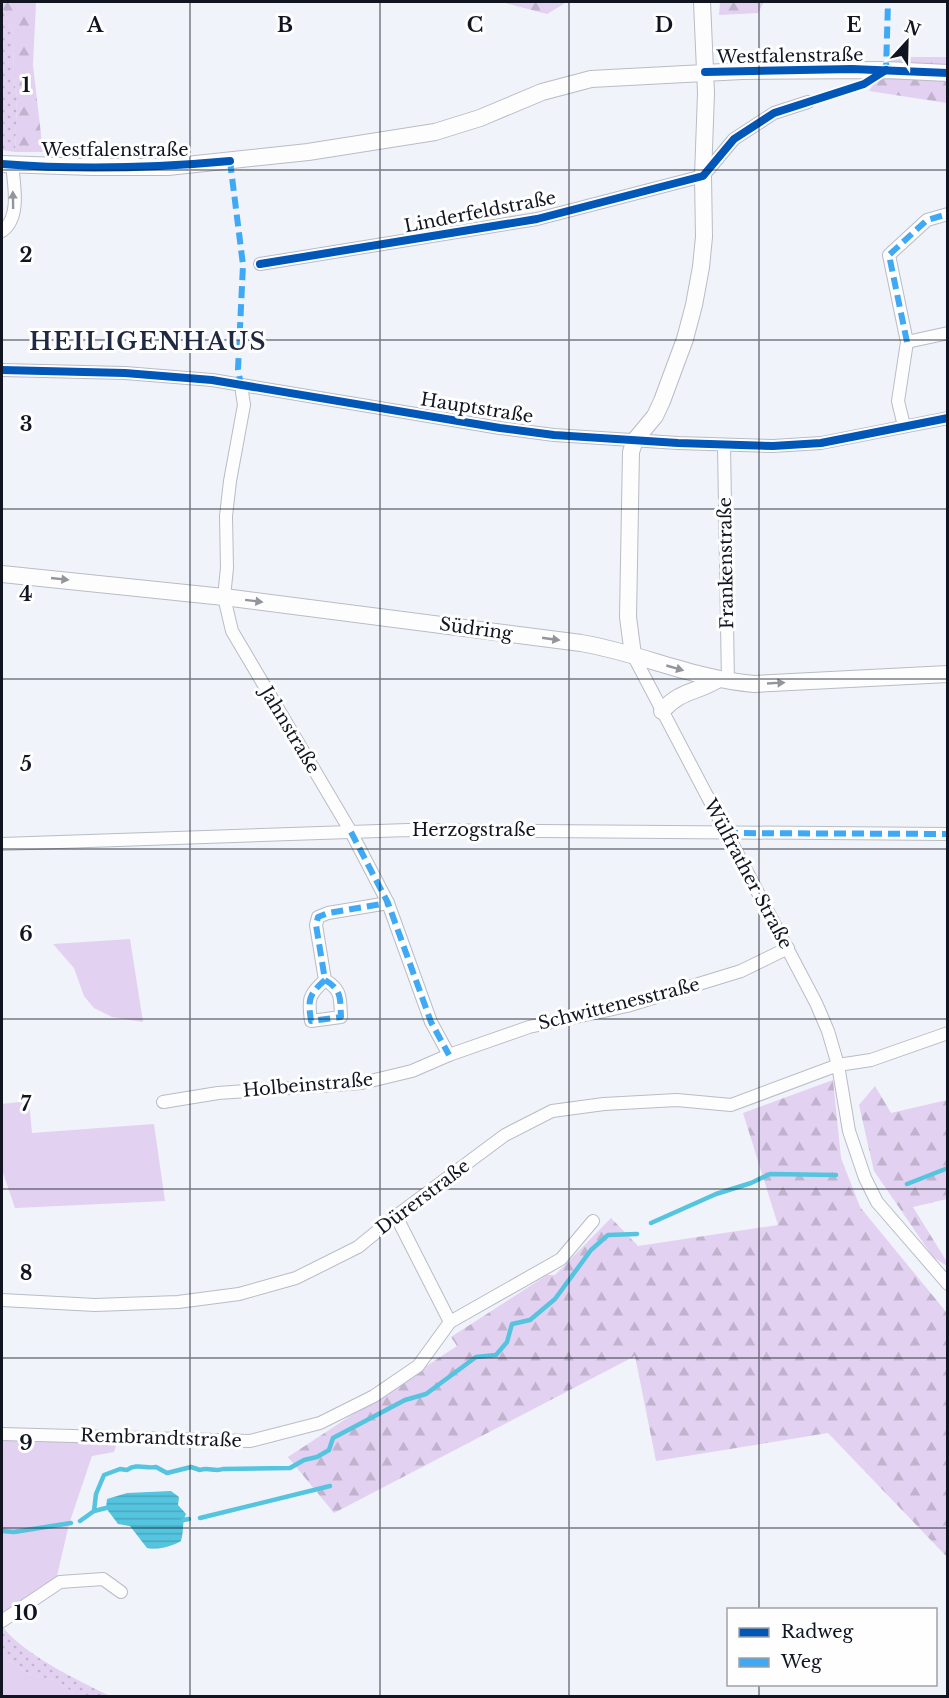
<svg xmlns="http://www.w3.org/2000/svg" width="949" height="1698" viewBox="0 0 949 1698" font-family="'Libre Baskerville',serif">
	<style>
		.green { fill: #e2d1f0 }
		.forest { fill: url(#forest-firs) }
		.park { fill: url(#park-dots) }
		.water { fill: url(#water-rules) }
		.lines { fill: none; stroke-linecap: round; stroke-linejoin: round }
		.stream { stroke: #54c4df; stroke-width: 4.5 }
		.street-casing { stroke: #b8bcc5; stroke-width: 14 }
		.secondary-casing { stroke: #b8bcc5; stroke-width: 18 }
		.street { stroke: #fdfdfe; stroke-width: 12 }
		.secondary { stroke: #fdfdfe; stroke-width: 16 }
		.quiet { stroke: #3fa9f5; stroke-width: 6; stroke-dasharray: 12 6; stroke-linecap: butt }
		.cycleway-casing { stroke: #fefefe; stroke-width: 11 }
		.cycleway { stroke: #0057b8; stroke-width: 8 }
		.oneway { fill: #92959b }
		.grid { fill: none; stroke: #101521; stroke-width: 1.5; stroke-opacity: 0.55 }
		.labels { text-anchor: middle; stroke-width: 6; stroke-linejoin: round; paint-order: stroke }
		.street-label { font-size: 18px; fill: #101521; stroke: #fefefe }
		.district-label { font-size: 24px; font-weight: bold; letter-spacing: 1.5px; fill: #1f2942; stroke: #fefefe }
		.grid-label { font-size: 20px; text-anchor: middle; font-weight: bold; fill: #101521; stroke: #fefefe; stroke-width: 6; stroke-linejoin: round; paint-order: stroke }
	</style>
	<defs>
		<pattern id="forest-firs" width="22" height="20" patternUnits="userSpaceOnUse" patternTransform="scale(1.5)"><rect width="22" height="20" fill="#e2d1f0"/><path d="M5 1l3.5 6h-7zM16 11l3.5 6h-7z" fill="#c1b3ce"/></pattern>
		<pattern id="park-dots" width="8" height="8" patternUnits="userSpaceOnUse" patternTransform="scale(1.5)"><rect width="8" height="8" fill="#e2d1f0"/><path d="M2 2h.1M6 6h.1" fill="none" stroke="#c1b3ce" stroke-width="1.8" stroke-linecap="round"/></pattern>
		<pattern id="water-rules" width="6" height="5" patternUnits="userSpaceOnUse" patternTransform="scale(1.5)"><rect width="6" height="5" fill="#54c4df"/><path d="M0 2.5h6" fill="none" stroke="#48a8bf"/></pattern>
	</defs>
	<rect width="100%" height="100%" fill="#f0f3fa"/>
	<g class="green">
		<path d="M130,939L143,1022L112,1017L94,1008L84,996L74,968L53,944Z"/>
		<path d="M29,1101L32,1133L154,1124L165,1201L15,1208L2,1170V1104Z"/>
		<path d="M2,1434L119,1436L114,1452L92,1456L69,1524L57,1576L2,1620Z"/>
		<path d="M2,1656L29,1674L54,1680L79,1696H2Z"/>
	</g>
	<g class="forest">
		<path d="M2,2H36L33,65L43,152H15L17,97L13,78L14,35L2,7Z"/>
		<path d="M501,2H584H567L547,14Z"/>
		<path d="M720,2H764L758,13L719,15Z"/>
		<path d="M891,57H947V103L869,91Z"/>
		<path d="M833,1080L841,1158L860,1207L947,1313V1557L828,1433L656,1461L635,1356L334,1513L288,1457L457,1346L451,1337L547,1275H555L611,1218L638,1246L778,1225L743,1113Z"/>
		<path d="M875,1086L891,1113L947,1100V1199L913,1207L947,1262V1266L933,1257L874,1171L859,1105Z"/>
	</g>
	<g class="park">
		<path d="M2,7L14,35L13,78L17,97L15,152L2,150Z"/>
		<path d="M2,1626C23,1654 77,1680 110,1696H79L54,1680L29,1674L2,1656Z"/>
	</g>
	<path class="water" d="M171,1491L179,1497L178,1505L186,1514C182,1521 184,1531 181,1541C170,1547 159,1550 147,1548L130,1526L118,1524L106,1508L107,1499L127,1493Z"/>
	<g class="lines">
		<g class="stream">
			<path d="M907,1184L948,1168"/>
			<path d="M651,1223L716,1194L751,1183L770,1174L836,1175"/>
			<path d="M94,1511L106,1508"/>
			<path d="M200,1518L330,1486"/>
			<path d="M183,1520L189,1519"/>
			<path d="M80,1521L94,1511L96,1494L104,1475L120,1469L127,1470C136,1463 147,1469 156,1467L167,1473L191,1467L200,1470C208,1467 215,1472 223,1469L290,1468L304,1460L317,1457L329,1450L333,1438L405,1400L426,1394L476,1357L496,1355L507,1342L512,1324L530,1320L555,1299L591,1250L608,1235L637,1234"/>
			<path d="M2,1531L14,1532L71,1523"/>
		</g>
		<defs>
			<g id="street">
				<path d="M2,231C21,218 14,185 12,164"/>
				<path d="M260,264L537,219L703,176L734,139L774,113L808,102"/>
				<path d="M907,342L948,333"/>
				<path d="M2,370L125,373L212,380L500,428L554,435L678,443L773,446L821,443L948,418"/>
				<path d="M241,385L244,405L230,481L226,516L227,568L224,597L232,631L351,832L388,903L431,1022L449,1055"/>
				<path d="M904,426L898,401L907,342L889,255L927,220L948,214"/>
				<path d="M724,445L728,682"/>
				<path d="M633,655L816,1003L828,1031L838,1065L849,1131L865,1178L877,1202L948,1284"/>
				<path d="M2,844L408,830L948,834"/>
				<path d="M325,980C342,990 340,998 341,1017L311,1021C308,1000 308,995 325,980L316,925L318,917L328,913L388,903"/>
				<path d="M163,1102L218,1093L362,1083L412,1071L449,1055L529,1027L627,1006L741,971L788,948"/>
				<path d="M396,1216L450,1322"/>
				<path d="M2,1300L95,1305L178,1302L239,1294L296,1278L358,1247L396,1216L505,1135L552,1111L604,1104L677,1100L731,1105L838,1065L871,1060L948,1033"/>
				<path d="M2,1434L250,1441L320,1423L374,1396L418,1366L450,1322L561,1259L593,1221"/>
				<path d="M2,1621L60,1582L103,1579L121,1592"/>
			</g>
			<g id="secondary">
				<path d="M2,164L92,167H168L308,152L435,132L480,118L542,92L591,79L742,71L886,70L948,73"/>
				<path d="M2,574L224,597L581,643C640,653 694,679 754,684L948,674"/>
				<path d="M633,655L628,617L631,452L635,440L655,416L662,401L685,339L694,305L701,267L704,237L703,176L706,93L702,2"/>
				<path d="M662,711C681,690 695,693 717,680"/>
			</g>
		</defs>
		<use href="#street" class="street-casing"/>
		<use href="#secondary" class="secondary-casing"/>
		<use href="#street" class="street"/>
		<use href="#secondary" class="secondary"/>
		<g class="quiet">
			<path d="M882,72L886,70L888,2"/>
			<path d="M230,161L243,265L238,369L241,385"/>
			<path d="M907,342L889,255L927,220L948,214"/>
			<path d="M351,832L388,903L431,1022L449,1055"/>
			<path d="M726,833L948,834"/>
			<path d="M325,980C342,990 340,998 341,1017L311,1021C308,1000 308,995 325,980L316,925L318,917L328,913L388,903"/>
		</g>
		<defs>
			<g id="cycleway">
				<path d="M705,72L852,69L948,73"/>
				<path d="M2,164C78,170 154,168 230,161"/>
				<path d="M260,264L537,219L703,176L734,139L774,113L864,84L886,70"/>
				<path d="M2,370L125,373L212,380L500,428L554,435L678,443L773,446L821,443L948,418"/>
			</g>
		</defs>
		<use href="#cycleway" class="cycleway-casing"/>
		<use href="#cycleway" class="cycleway"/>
	</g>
	<defs><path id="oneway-solid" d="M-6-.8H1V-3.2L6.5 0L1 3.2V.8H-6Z" transform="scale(1.5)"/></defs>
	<g class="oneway">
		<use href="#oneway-solid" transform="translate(13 200) rotate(-91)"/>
		<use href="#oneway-solid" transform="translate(60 579) rotate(6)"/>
		<use href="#oneway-solid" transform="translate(254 601) rotate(7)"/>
		<use href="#oneway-solid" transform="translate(551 639) rotate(8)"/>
		<use href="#oneway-solid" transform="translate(675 668) rotate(16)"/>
		<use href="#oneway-solid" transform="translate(776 683) rotate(-3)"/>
	</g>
	<path class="grid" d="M190,2V1696M380,2V1696M569,2V1696M759,2V1610M2,170H948M2,340H948M2,509H948M2,679H948M2,849H948M2,1019H948M2,1189H948M2,1358H948M2,1528H948M759,1684V1696"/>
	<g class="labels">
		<g class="street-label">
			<text transform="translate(790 56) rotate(-1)" y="6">Westfalenstraße</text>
			<text x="115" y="156">Westfalenstraße</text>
			<text transform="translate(480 212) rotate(-11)" y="6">Linderfeldstraße</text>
			<text transform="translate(477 408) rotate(9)" y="6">Hauptstraße</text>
			<text transform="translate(726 563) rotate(-91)" y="6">Frankenstraße</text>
			<text transform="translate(476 629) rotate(8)" y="6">Südring</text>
			<text transform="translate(290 730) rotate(59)" y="6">Jahnstraße</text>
			<text x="474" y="836">Herzogstraße</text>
			<text transform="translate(748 874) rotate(62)" y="6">Wülfrather Straße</text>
			<text transform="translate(619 1004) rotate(-14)" y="6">Schwittenesstraße</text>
			<text transform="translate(308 1085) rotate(-5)" y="6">Holbeinstraße</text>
			<text transform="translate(423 1197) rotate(-37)" y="6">Dürerstraße</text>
			<text transform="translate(161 1438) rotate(2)" y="6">Rembrandtstraße</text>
		</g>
		<g class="district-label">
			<text x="148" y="350">HEILIGENHAUS</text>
		</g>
	</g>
	<g class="grid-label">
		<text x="95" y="32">A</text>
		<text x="285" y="32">B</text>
		<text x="475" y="32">C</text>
		<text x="664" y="32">D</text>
		<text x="854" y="32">E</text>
		<text x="26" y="92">1</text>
		<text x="26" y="262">2</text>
		<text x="26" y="431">3</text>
		<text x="26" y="601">4</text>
		<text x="26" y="771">5</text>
		<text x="26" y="941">6</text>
		<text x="26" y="1111">7</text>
		<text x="26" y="1280">8</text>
		<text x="26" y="1450">9</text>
		<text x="26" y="1620">10</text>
	</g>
	<rect width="949" height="1698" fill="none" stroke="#101521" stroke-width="6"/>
	<rect x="727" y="1608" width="210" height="78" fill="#fefefe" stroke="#9fa1a6" stroke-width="1.5"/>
	<rect x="739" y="1628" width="30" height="9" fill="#0057b8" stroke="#9fa1a6" stroke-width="1.5"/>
	<text x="781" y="1638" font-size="18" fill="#101521">Radweg</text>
	<rect x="739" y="1658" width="30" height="9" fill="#3fa9f5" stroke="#9fa1a6" stroke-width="1.5"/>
	<text x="781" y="1668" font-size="18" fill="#101521">Weg</text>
	<g transform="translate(907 42) rotate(22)" stroke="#fefefe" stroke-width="4.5" paint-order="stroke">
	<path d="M0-4.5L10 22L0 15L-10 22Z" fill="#101521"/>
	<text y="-9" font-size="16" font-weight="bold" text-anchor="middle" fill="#101521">N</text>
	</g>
</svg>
